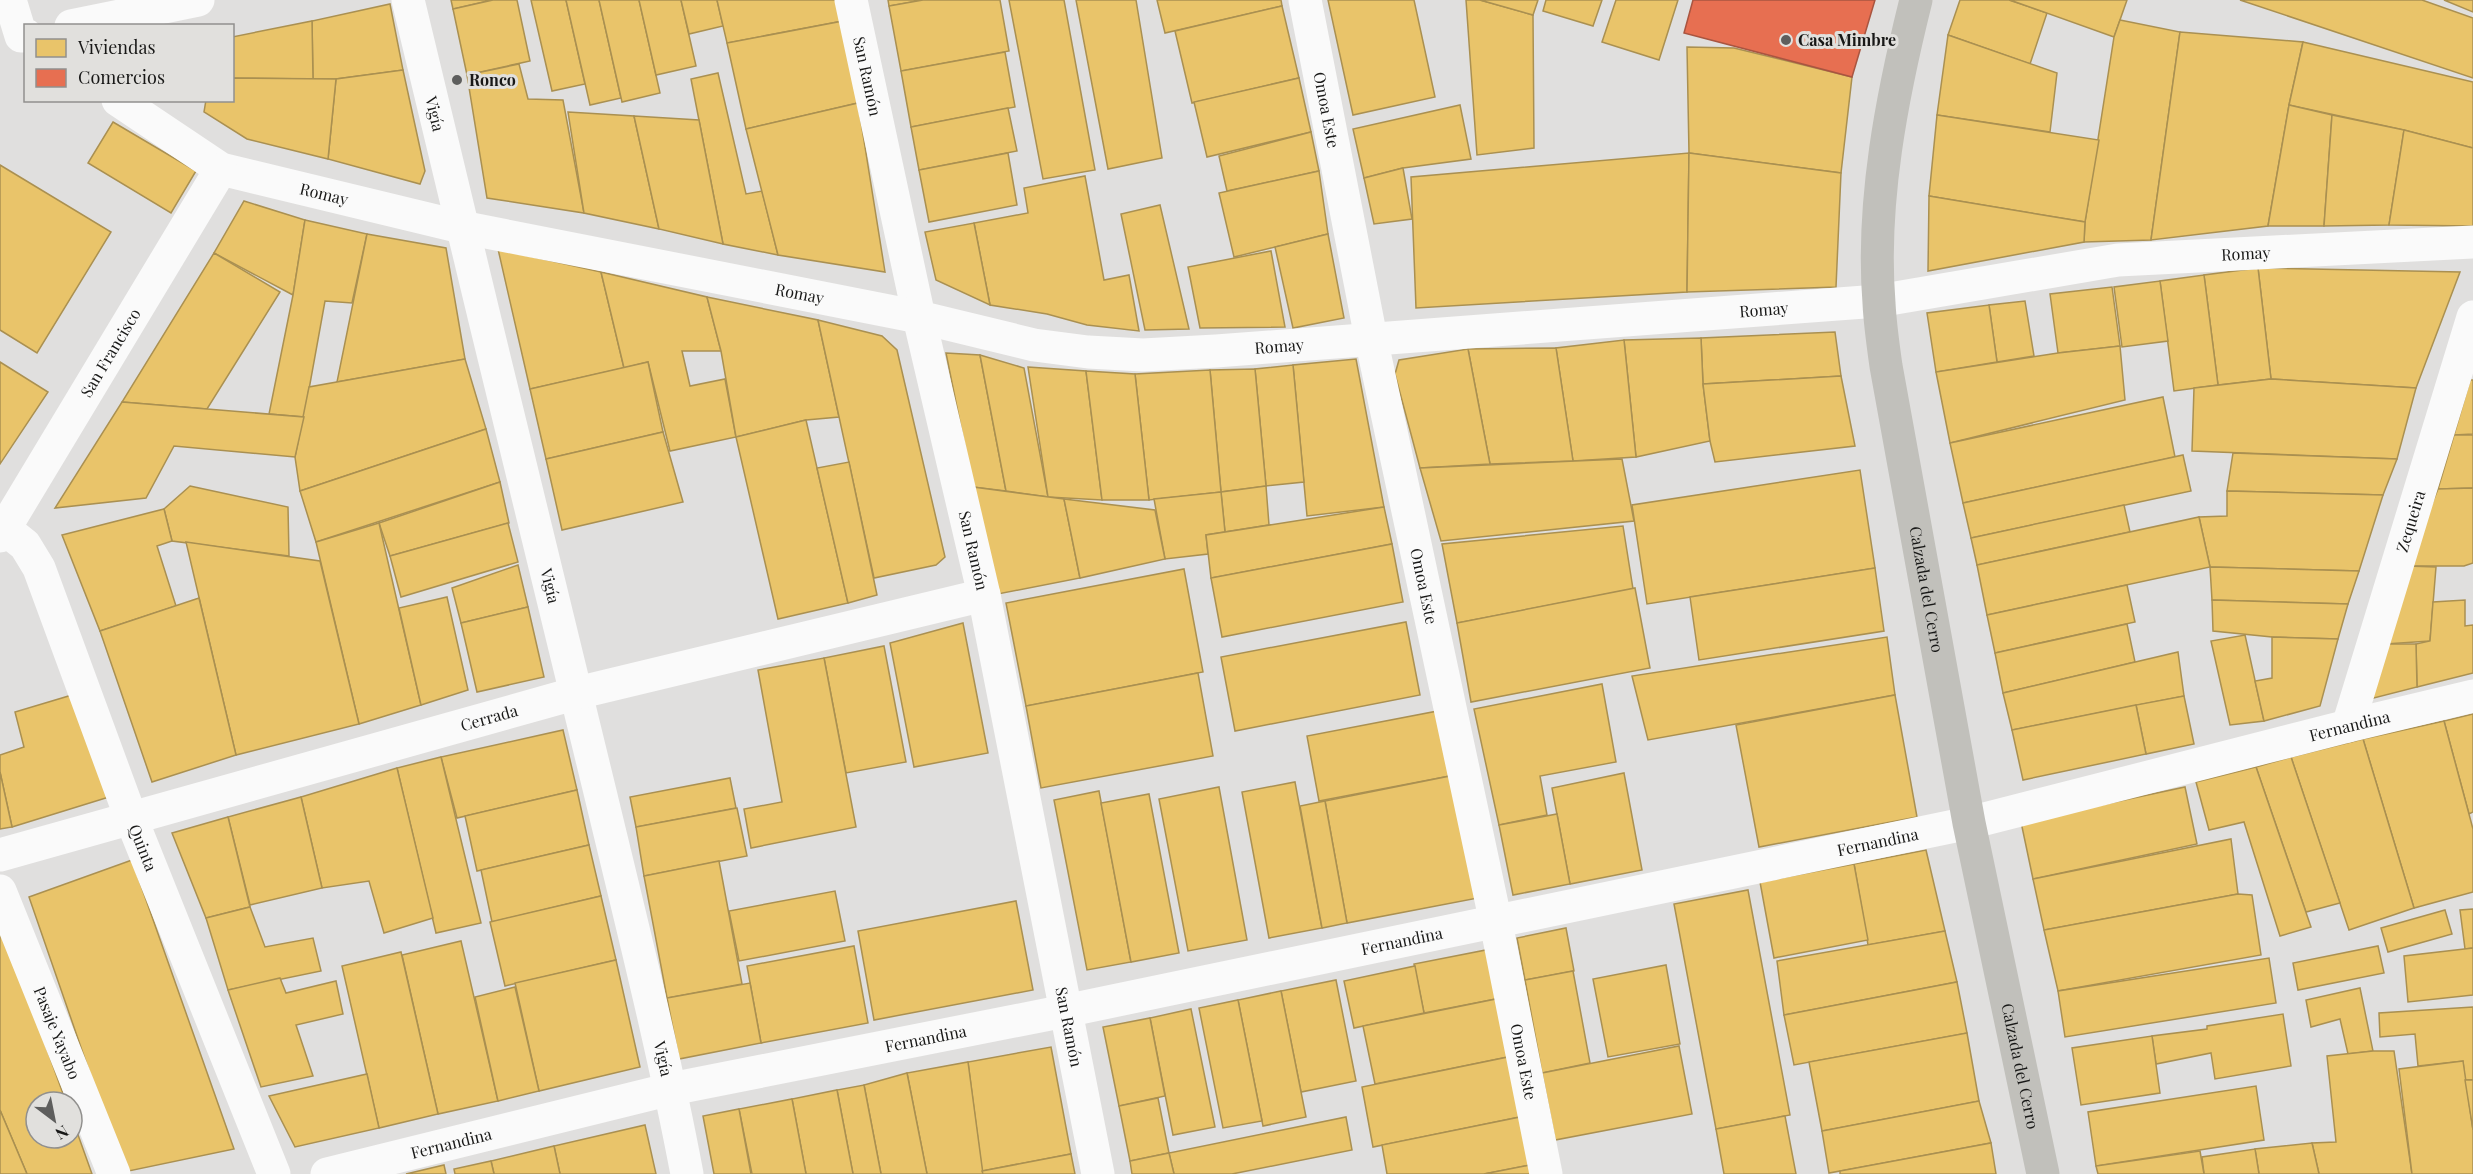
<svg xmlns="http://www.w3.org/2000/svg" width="2473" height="1174" viewBox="0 0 2473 1174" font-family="'Playfair Display',serif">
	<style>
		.homes { fill: #e9c46a; stroke: #aa9051; stroke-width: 1.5 }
		.shops { fill: #e76f51; stroke: #a95540; stroke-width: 1.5 }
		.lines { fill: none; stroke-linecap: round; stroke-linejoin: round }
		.minor { stroke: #fafafa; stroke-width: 33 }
		.major { stroke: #c1c0bb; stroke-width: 33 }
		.poi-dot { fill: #5e5e5d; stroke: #e1e0dd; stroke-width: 2 }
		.labels { text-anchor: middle; stroke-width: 6; stroke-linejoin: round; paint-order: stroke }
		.poi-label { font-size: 16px; font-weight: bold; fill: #181817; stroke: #e1e0dd; text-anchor: start }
		.street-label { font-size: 16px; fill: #181817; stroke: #e1e0dd }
	</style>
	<rect width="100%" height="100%" fill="#e0dfde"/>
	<g class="homes">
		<path d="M451,0H492L453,9Z"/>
		<path d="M493,0H517L530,61L467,75L453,9Z"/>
		<path d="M531,0H566L585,84L552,91Z"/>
		<path d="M566,0H599L621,98L590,105Z"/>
		<path d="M599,0H639L660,93L622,102Z"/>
		<path d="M639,0H681L696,66L656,75Z"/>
		<path d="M681,0H717L723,26L689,34Z"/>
		<path d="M717,0H840L843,21L727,43Z"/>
		<path d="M888,0H923L889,6Z"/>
		<path d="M923,0H1000L1009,51L901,71L889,6Z"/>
		<path d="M1009,0H1064L1095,170L1043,179Z"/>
		<path d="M1076,0H1136L1162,158L1108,169Z"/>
		<path d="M1157,0H1281L1282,6L1165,33Z"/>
		<path d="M1328,0H1414L1435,97L1353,115Z"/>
		<path d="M1466,0H1480L1533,15L1534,148L1477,155Z"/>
		<path d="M1480,0H1538L1533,15Z"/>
		<path d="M1546,0H1602L1593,26L1543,11Z"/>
		<path d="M1616,0H1678L1659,60L1602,42Z"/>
		<path d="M1960,0H2009L2047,13L2030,64L1948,35Z"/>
		<path d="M2010,0H2127L2114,37Z"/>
		<path d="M2240,0H2422L2473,18V78Z"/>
		<path d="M2444,0H2473V12Z"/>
		<path d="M390,4L403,70L336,79H313L312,21Z"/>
		<path d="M1282,6L1299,78L1192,103L1175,31Z"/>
		<path d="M2120,20L2180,32L2151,240L2084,242L2085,222L2114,37Z"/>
		<path d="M312,21L313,79L232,78V37Z"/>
		<path d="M843,21L858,103L746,129L727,43Z"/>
		<path d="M2180,32L2303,42L2289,105L2268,226L2151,240Z"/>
		<path d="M1948,35L2057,73L2050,132L1937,115Z"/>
		<path d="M2303,42L2473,82V148L2404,130L2289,105Z"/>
		<path d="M1687,47L1734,48L1852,77L1841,173L1689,153Z"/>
		<path d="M1005,52L1015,107L911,127L901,71Z"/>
		<path d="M519,64L528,99L563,100L584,213L487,198L467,75Z"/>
		<path d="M403,70L425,171L420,184L328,159L336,79Z"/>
		<path d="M718,73L746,194L762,191L778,255L723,244L691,79Z"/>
		<path d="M232,78L336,79L328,159L247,139L204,112L206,100H232Z"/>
		<path d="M1299,78L1311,132L1207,157L1194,102Z"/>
		<path d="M858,103L885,272L778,255L746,129Z"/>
		<path d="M1460,105L1471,159L1403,168L1364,178L1353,129Z"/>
		<path d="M2289,105L2332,115L2324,226H2268Z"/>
		<path d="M1008,108L1017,151L919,170L911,127Z"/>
		<path d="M568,112L634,116L659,229L584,213Z"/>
		<path d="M1937,115L2099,140L2085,222L1929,196Z"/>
		<path d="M2332,115L2404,130L2389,225L2324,226Z"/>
		<path d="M634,116L699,120L723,244L659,229Z"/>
		<path d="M113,122L196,171L171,213L88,163Z"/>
		<path d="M2404,130L2473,148V226L2389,225Z"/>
		<path d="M1311,132L1319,171L1227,191L1219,156Z"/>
		<path d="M1008,153L1017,205L929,222L919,170Z"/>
		<path d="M1689,153L1687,292L1416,308L1411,177Z"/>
		<path d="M1689,153L1841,173L1836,287L1687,292Z"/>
		<path d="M0,165L111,232L37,353L0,330Z"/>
		<path d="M1403,168L1412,219L1374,224L1364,178Z"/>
		<path d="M1319,171L1328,234L1234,257L1219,193Z"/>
		<path d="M1085,176L1104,280L1129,275L1139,331L1087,325L1047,314L990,305L974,223L1028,213L1024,188Z"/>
		<path d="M1929,196L2085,222L2084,242L1928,271Z"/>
		<path d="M244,201L305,220L293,295L214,253Z"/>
		<path d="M1160,205L1189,329L1145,330L1121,214Z"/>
		<path d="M305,220L367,234L352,303L325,301L304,417L269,414L293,295Z"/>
		<path d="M974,223L990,305L936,280L925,232Z"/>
		<path d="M367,234L446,248L465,359L337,382Z"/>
		<path d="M1328,234L1344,318L1293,328L1275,247Z"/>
		<path d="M498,249L601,272L624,368L530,389Z"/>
		<path d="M1271,251L1285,327L1200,328L1188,267Z"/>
		<path d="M214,253L280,292L207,409L122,402Z"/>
		<path d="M2258,268L2460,272L2416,388L2271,379Z"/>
		<path d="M2258,268L2271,379L2218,385L2204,275Z"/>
		<path d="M601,272L707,297L721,351H682L690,386L725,379L736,437L670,451L648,362L624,368Z"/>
		<path d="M2204,275L2218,385L2174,391L2160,281Z"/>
		<path d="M2160,281L2168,341L2122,347L2114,287Z"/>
		<path d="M2112,287L2120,346L2058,353L2050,294Z"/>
		<path d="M707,297L818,320L839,417L806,420L736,437L721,351Z"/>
		<path d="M2025,301L2034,356L1997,362L1989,305Z"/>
		<path d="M1989,305L1997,362L1936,372L1927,313Z"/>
		<path d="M818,320L882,336L897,350L945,557L936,565L874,578Z"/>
		<path d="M1835,332L1841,376L1703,384L1701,338Z"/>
		<path d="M1701,338L1703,384L1710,441L1636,457L1624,340Z"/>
		<path d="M1624,340L1636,457L1573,461L1556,348Z"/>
		<path d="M2120,346L2125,400L1950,443L1936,372L2058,353Z"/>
		<path d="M1556,348L1573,461L1490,464L1468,349Z"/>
		<path d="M1468,349L1490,464L1420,468L1395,374L1399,360Z"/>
		<path d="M946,353L980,355L1006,491L973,487Z"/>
		<path d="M980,355L1024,368L1048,497L1006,491Z"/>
		<path d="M465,359L486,429L300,491L295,457L309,387Z"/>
		<path d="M1356,359L1384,507L1307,516L1293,365Z"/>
		<path d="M0,362L48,392L0,464Z"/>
		<path d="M648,362L663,432L546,459L530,389Z"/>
		<path d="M1293,365L1304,482L1266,486L1255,369Z"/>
		<path d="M1028,367L1086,371L1102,500L1048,497Z"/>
		<path d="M1255,369L1266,486L1221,492L1210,370Z"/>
		<path d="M1210,370L1221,492L1149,500L1135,374Z"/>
		<path d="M1086,371L1135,374L1149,500H1102Z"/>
		<path d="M1841,376L1855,446L1715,462L1710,441L1703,384Z"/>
		<path d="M2271,379L2416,388L2397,459L2192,451L2194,388Z"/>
		<path d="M2470,380H2473V434L2454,435Z"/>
		<path d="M2163,397L2175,457L1963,503L1950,443Z"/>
		<path d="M122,402L207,409L304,417L295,457L174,446L146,498L55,508Z"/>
		<path d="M806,420L848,603L778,619L736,437Z"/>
		<path d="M486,429L500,482L316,542L300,491Z"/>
		<path d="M663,432L683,502L562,530L546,459Z"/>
		<path d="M2454,435H2473V488L2438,489Z"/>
		<path d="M2233,453L2397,459L2383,495L2227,491Z"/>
		<path d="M2183,455L2191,491L1971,538L1963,503Z"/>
		<path d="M1622,459L1634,521L1441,541L1420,468Z"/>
		<path d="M849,462L877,595L848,603L817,468Z"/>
		<path d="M1860,470L1875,568L1647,604L1632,505Z"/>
		<path d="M500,482L509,523L390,556L379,523Z"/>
		<path d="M190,486L288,507L289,556L172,541L164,509Z"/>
		<path d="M1266,486L1269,525L1225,532L1221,492Z"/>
		<path d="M973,487L1064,499L1080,578L998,594Z"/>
		<path d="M2473,488V563L2464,566H2407L2438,489Z"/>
		<path d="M2227,491L2383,495L2359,571L2210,567L2199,517L2227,516Z"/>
		<path d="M1221,492L1225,532L1206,535L1208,554L1165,559L1154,499Z"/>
		<path d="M1064,499L1155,510L1165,559L1080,578Z"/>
		<path d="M2124,505L2130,532L1977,565L1971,538Z"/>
		<path d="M1384,507L1392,544L1211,578L1206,535Z"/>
		<path d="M164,509L172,541L157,546L176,606L100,631L62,535Z"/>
		<path d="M2199,517L2210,567L1987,615L1977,565Z"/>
		<path d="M379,523L421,705L359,724L316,542Z"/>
		<path d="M508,523L518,562L401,597L390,556Z"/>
		<path d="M1623,526L1633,589L1457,623L1442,544Z"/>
		<path d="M186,542L320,561L359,724L236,755Z"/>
		<path d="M1392,544L1403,602L1222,637L1211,578Z"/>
		<path d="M518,565L528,607L461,623L452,588Z"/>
		<path d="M2407,566L2436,567L2430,641L2385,644Z"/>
		<path d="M2210,567L2359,571L2348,604L2212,600Z"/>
		<path d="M1875,568L1884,631L1699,660L1690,597Z"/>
		<path d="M1184,569L1203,672L1026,706L1006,603Z"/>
		<path d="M2127,585L2135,622L1995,653L1987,615Z"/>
		<path d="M1635,588L1650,668L1471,702L1457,623Z"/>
		<path d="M447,597L468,690L421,705L399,608Z"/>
		<path d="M199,598L236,755L152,782L100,631Z"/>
		<path d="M2212,600L2348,604L2338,639L2272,637L2213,631Z"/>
		<path d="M2465,600V626L2473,625V673L2417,687L2416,644L2430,641L2433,602Z"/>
		<path d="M528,607L544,677L477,692L461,623Z"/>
		<path d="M1406,622L1420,695L1235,731L1221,657Z"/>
		<path d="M963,623L988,753L914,767L890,643Z"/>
		<path d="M2127,624L2135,662L2003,693L1995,653Z"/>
		<path d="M2245,635L2264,721L2230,725L2211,641Z"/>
		<path d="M1887,637L1895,695L1648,740L1632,676Z"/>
		<path d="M2272,637L2338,639L2320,706L2264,721L2255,681L2272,678Z"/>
		<path d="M2385,644H2416L2417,687L2366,700Z"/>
		<path d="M884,646L906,762L846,773L824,658Z"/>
		<path d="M2178,652L2184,696L2012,730L2003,693Z"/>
		<path d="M824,658L856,827L751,848L744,809L782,802L758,670Z"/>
		<path d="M1198,673L1213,756L1041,788L1026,706Z"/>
		<path d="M1602,684L1616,762L1540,776L1547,815L1499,825L1474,709Z"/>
		<path d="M72,695L109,797L12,827L0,772V755L24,747L15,712Z"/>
		<path d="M1895,695L1917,817L1759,847L1736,725Z"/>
		<path d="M2184,696L2194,744L2146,754L2136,705Z"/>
		<path d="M2136,705L2146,754L2023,780L2012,730Z"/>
		<path d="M1443,710L1455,775L1319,801L1307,736Z"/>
		<path d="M2473,714V812L2469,814L2444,721Z"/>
		<path d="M2444,721L2473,829V892L2414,908L2363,739Z"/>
		<path d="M563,730L577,790L457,818L441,757Z"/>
		<path d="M2363,739L2414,908L2349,930L2291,757Z"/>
		<path d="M441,757L481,923L436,933L397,768Z"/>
		<path d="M2291,757L2340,903L2306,912L2256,767Z"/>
		<path d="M2256,767L2311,927L2280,936L2244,822L2209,830L2196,782Z"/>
		<path d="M397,768L433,918L384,933L369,881L322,888L301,797Z"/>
		<path d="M0,772L12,827L0,829Z"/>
		<path d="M1624,773L1642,870L1570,884L1552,788Z"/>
		<path d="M1455,775L1478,898L1347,923L1325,801Z"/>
		<path d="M730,778L736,808L636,827L630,797Z"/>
		<path d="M1295,782L1322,928L1269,938L1242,792Z"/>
		<path d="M1219,787L1247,940L1188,951L1159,799Z"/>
		<path d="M2185,787L2197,844L2033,879L2021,822Z"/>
		<path d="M577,790L589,845L477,871L465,816Z"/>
		<path d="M1099,791L1131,962L1087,970L1054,800Z"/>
		<path d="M1149,794L1179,953L1131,962L1101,803Z"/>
		<path d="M301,797L322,888L250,905L228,817Z"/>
		<path d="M1325,801L1347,923L1322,928L1300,806Z"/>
		<path d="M737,808L747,856L644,876L636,827Z"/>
		<path d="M1557,814L1570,884L1513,895L1499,825Z"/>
		<path d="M228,817L250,907L206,918L172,833Z"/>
		<path d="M2231,839L2238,894L2044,930L2033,879Z"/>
		<path d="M589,845L601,896L492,922L481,870Z"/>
		<path d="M1926,850L1945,931L1868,945L1854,864Z"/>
		<path d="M132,860L234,1149L124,1172L29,897Z"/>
		<path d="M719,861L742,984L667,998L644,876Z"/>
		<path d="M1854,864L1868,940L1774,958L1760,882Z"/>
		<path d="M1748,890L1790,1115L1716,1129L1674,904Z"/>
		<path d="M835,891L845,941L739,961L729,911Z"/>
		<path d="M2238,894L2252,895L2261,955L2058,991L2044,930Z"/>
		<path d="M601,896L616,960L505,986L490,922Z"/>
		<path d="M1016,901L1033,990L874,1020L858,931Z"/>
		<path d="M250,907L265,947L313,938L321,971L228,990L206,918Z"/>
		<path d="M2473,909V948L2465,949L2460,910Z"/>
		<path d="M2445,910L2452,934L2388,952L2381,928Z"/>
		<path d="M0,918L66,1102H36V1138H72V1118L92,1174H27L0,1110Z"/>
		<path d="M1566,928L1574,971L1525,980L1517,938Z"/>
		<path d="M1945,931L1957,982L1784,1015L1777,961Z"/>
		<path d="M461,941L498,1101L438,1114L402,955Z"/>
		<path d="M854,946L868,1023L761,1043L747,966Z"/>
		<path d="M2378,946L2384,973L2298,990L2293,963Z"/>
		<path d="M2473,948V995L2408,1002L2404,956Z"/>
		<path d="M1486,950L1496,999L1424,1013L1414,964Z"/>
		<path d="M401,952L438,1114L379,1128L342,966Z"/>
		<path d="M2269,958L2276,1003L2065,1037L2058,991Z"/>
		<path d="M616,960L640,1067L539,1091L515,983Z"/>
		<path d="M1666,965L1680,1044L1608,1057L1593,979Z"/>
		<path d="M1415,966L1424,1013L1354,1028L1344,981Z"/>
		<path d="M1573,971L1590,1063L1542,1073L1525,980Z"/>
		<path d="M280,978L286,993L336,981L343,1014L296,1025L313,1076L261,1087L228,990Z"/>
		<path d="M1336,980L1356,1081L1301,1092L1281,991Z"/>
		<path d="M1957,982L1967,1033L1794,1065L1784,1015Z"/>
		<path d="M750,983L761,1043L679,1059L667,998Z"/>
		<path d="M515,987L539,1091L498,1101L475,997Z"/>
		<path d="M2360,988L2373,1051L2348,1054L2340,1019L2311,1027L2306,1000Z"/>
		<path d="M1281,991L1306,1117L1263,1126L1238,1000Z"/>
		<path d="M1496,999L1508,1057L1375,1084L1363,1026Z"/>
		<path d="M1238,1000L1262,1121L1223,1128L1199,1008Z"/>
		<path d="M2473,1007V1080H2465L2463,1061L2418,1066L2415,1034L2380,1037L2379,1013Z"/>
		<path d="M1191,1009L1215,1127L1173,1135L1150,1018Z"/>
		<path d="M2283,1014L2291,1066L2215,1079L2211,1053L2156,1064L2152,1036L2207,1029V1026Z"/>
		<path d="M1150,1018L1165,1096L1119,1106L1103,1027Z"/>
		<path d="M1967,1033L1979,1101L1822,1131L1809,1062Z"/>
		<path d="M2152,1036L2160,1093L2081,1105L2072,1048Z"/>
		<path d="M1679,1046L1692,1114L1555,1140L1542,1073Z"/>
		<path d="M1051,1047L1071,1154L982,1171L968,1062Z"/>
		<path d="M2373,1051H2394L2412,1174H2319L2312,1143L2336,1142L2327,1056Z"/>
		<path d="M1508,1057L1520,1117L1373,1147L1362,1087Z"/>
		<path d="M2463,1061L2473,1130V1174H2412L2399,1069Z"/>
		<path d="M968,1062L983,1174H927L907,1073Z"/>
		<path d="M907,1073L927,1174H881L864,1085Z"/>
		<path d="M367,1074L379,1128L295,1147L269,1096Z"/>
		<path d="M2465,1080H2473V1130Z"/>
		<path d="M864,1085L881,1174H853L837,1090Z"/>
		<path d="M2256,1086L2264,1140L2096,1166L2088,1112Z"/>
		<path d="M837,1090L853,1174H806L792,1099Z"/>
		<path d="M1158,1098L1169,1153L1130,1161L1119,1106Z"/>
		<path d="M792,1099L806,1174H752L739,1109Z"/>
		<path d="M1979,1101L1991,1143L1829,1173L1822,1131Z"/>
		<path d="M739,1109L751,1174H714L703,1116Z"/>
		<path d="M0,1110L27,1174H0Z"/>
		<path d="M1785,1116L1796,1174H1724L1716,1129Z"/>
		<path d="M1346,1117L1352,1150L1232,1174H1174L1169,1153Z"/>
		<path d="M1520,1117L1530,1165L1484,1174H1387L1382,1145Z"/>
		<path d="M645,1125L656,1174H560L554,1146Z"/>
		<path d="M1991,1143L1996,1174H1840V1171Z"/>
		<path d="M2312,1143L2319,1174H2259L2255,1149Z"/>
		<path d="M554,1146L560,1174H494L491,1161Z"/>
		<path d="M2255,1149L2259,1174H2204L2202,1157Z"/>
		<path d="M2200,1151L2204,1174H2098L2096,1166Z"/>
		<path d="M1169,1153L1174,1174H1132L1130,1161Z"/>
		<path d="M1071,1154L1075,1174H983L982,1171Z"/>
		<path d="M491,1161L494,1174H455L454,1169Z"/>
		<path d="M444,1165L446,1174H406Z"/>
		<path d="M1530,1165L1531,1174H1484Z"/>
	</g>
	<path class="shops" d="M1693,0H1875L1852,77L1684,33Z"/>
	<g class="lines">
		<g class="minor">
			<path d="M10,0L21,36L26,35"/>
			<path id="s1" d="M408,0C470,266 538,530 601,796C631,921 663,1047 687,1174"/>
			<path id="s2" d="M851,0L919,317L984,595L1098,1174"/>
			<path id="s3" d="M1305,0L1371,338L1496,923L1546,1174"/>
			<path d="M71,26L198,0"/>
			<path id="s4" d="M118,100L221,169L461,227L919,317L1034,345L1088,352L1143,355L1216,351L1878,301L2118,260L2473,242"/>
			<path id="s5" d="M5,529L25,545L39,568L131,818L274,1174"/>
			<path id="s6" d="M0,536L221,169"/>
			<path id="s7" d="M2348,726L2473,317"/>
			<path id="s8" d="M0,855L577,693L984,595"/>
			<path id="s9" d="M0,891L114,1174"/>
			<path id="s10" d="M327,1174L671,1089L1065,1011L1969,823L2348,726L2473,696"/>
		</g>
		<path class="major" id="s11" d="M1916,0C1892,96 1871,203 1879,303C1880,324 1883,345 1886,366L1969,823L2043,1174"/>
	</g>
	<g class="poi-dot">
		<circle cx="1786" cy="40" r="6"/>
		<circle cx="457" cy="80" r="6"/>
	</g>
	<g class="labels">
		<g class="poi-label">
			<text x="1798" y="46">Casa Mimbre</text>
			<text x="469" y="86">Ronco</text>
		</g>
		<g class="street-label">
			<text dy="6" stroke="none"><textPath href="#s2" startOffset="78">San Ramón</textPath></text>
			<text dy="6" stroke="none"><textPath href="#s3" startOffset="112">Omoa Este</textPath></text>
			<text dy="6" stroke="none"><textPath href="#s1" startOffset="117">Vigía</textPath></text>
			<text dy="6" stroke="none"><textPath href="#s4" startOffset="230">Romay</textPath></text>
			<text dy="6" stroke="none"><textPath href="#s4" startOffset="2174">Romay</textPath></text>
			<text dy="6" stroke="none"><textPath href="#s4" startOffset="716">Romay</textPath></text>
			<text dy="6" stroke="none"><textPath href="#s4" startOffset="1688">Romay</textPath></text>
			<text dy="6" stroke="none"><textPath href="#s4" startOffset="1202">Romay</textPath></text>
			<text dy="6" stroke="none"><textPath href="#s6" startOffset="214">San Francisco</textPath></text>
			<text dy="6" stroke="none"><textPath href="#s7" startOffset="214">Zequeira</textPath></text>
			<text dy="6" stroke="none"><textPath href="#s2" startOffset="564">San Ramón</textPath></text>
			<text dy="6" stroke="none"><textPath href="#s1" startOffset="603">Vigía</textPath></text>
			<text dy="6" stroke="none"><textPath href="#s3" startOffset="598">Omoa Este</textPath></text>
			<text dy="6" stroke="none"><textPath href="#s11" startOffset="597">Calzada del Cerro</textPath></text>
			<text dy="6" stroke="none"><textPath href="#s8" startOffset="508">Cerrada</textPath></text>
			<text dy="6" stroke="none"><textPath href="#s10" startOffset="2072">Fernandina</textPath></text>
			<text dy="6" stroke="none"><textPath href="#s10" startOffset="1586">Fernandina</textPath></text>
			<text dy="6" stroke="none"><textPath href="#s5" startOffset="351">Quinta</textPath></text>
			<text dy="6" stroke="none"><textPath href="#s10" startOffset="1100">Fernandina</textPath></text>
			<text dy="6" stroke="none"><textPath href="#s2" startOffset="1050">San Ramón</textPath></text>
			<text dy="6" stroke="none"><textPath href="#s9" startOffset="153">Pasaje Yayabo</textPath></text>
			<text dy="6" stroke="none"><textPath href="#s10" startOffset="614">Fernandina</textPath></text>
			<text dy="6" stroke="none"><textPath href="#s1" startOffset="1089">Vigía</textPath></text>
			<text dy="6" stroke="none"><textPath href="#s3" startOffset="1084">Omoa Este</textPath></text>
			<text dy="6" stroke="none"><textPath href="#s11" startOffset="1083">Calzada del Cerro</textPath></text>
			<text dy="6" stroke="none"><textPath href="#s10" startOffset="128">Fernandina</textPath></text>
		</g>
	</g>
	<rect x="24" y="24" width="210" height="78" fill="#e1e0dd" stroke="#91908e" stroke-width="1.5"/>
	<rect x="36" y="39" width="30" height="18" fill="#e9c46a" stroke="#91908e" stroke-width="1.5"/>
	<text x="78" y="54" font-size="18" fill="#181817">Viviendas</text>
	<rect x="36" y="69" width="30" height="18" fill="#e76f51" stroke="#91908e" stroke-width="1.5"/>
	<text x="78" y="84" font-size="18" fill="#181817">Comercios</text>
	<g transform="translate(54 1120) rotate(148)"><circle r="28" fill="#e1e0dd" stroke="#91908e" stroke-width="1.5"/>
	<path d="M0-4.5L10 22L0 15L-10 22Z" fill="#5e5e5d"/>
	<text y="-9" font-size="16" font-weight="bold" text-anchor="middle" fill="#181817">N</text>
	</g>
</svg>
